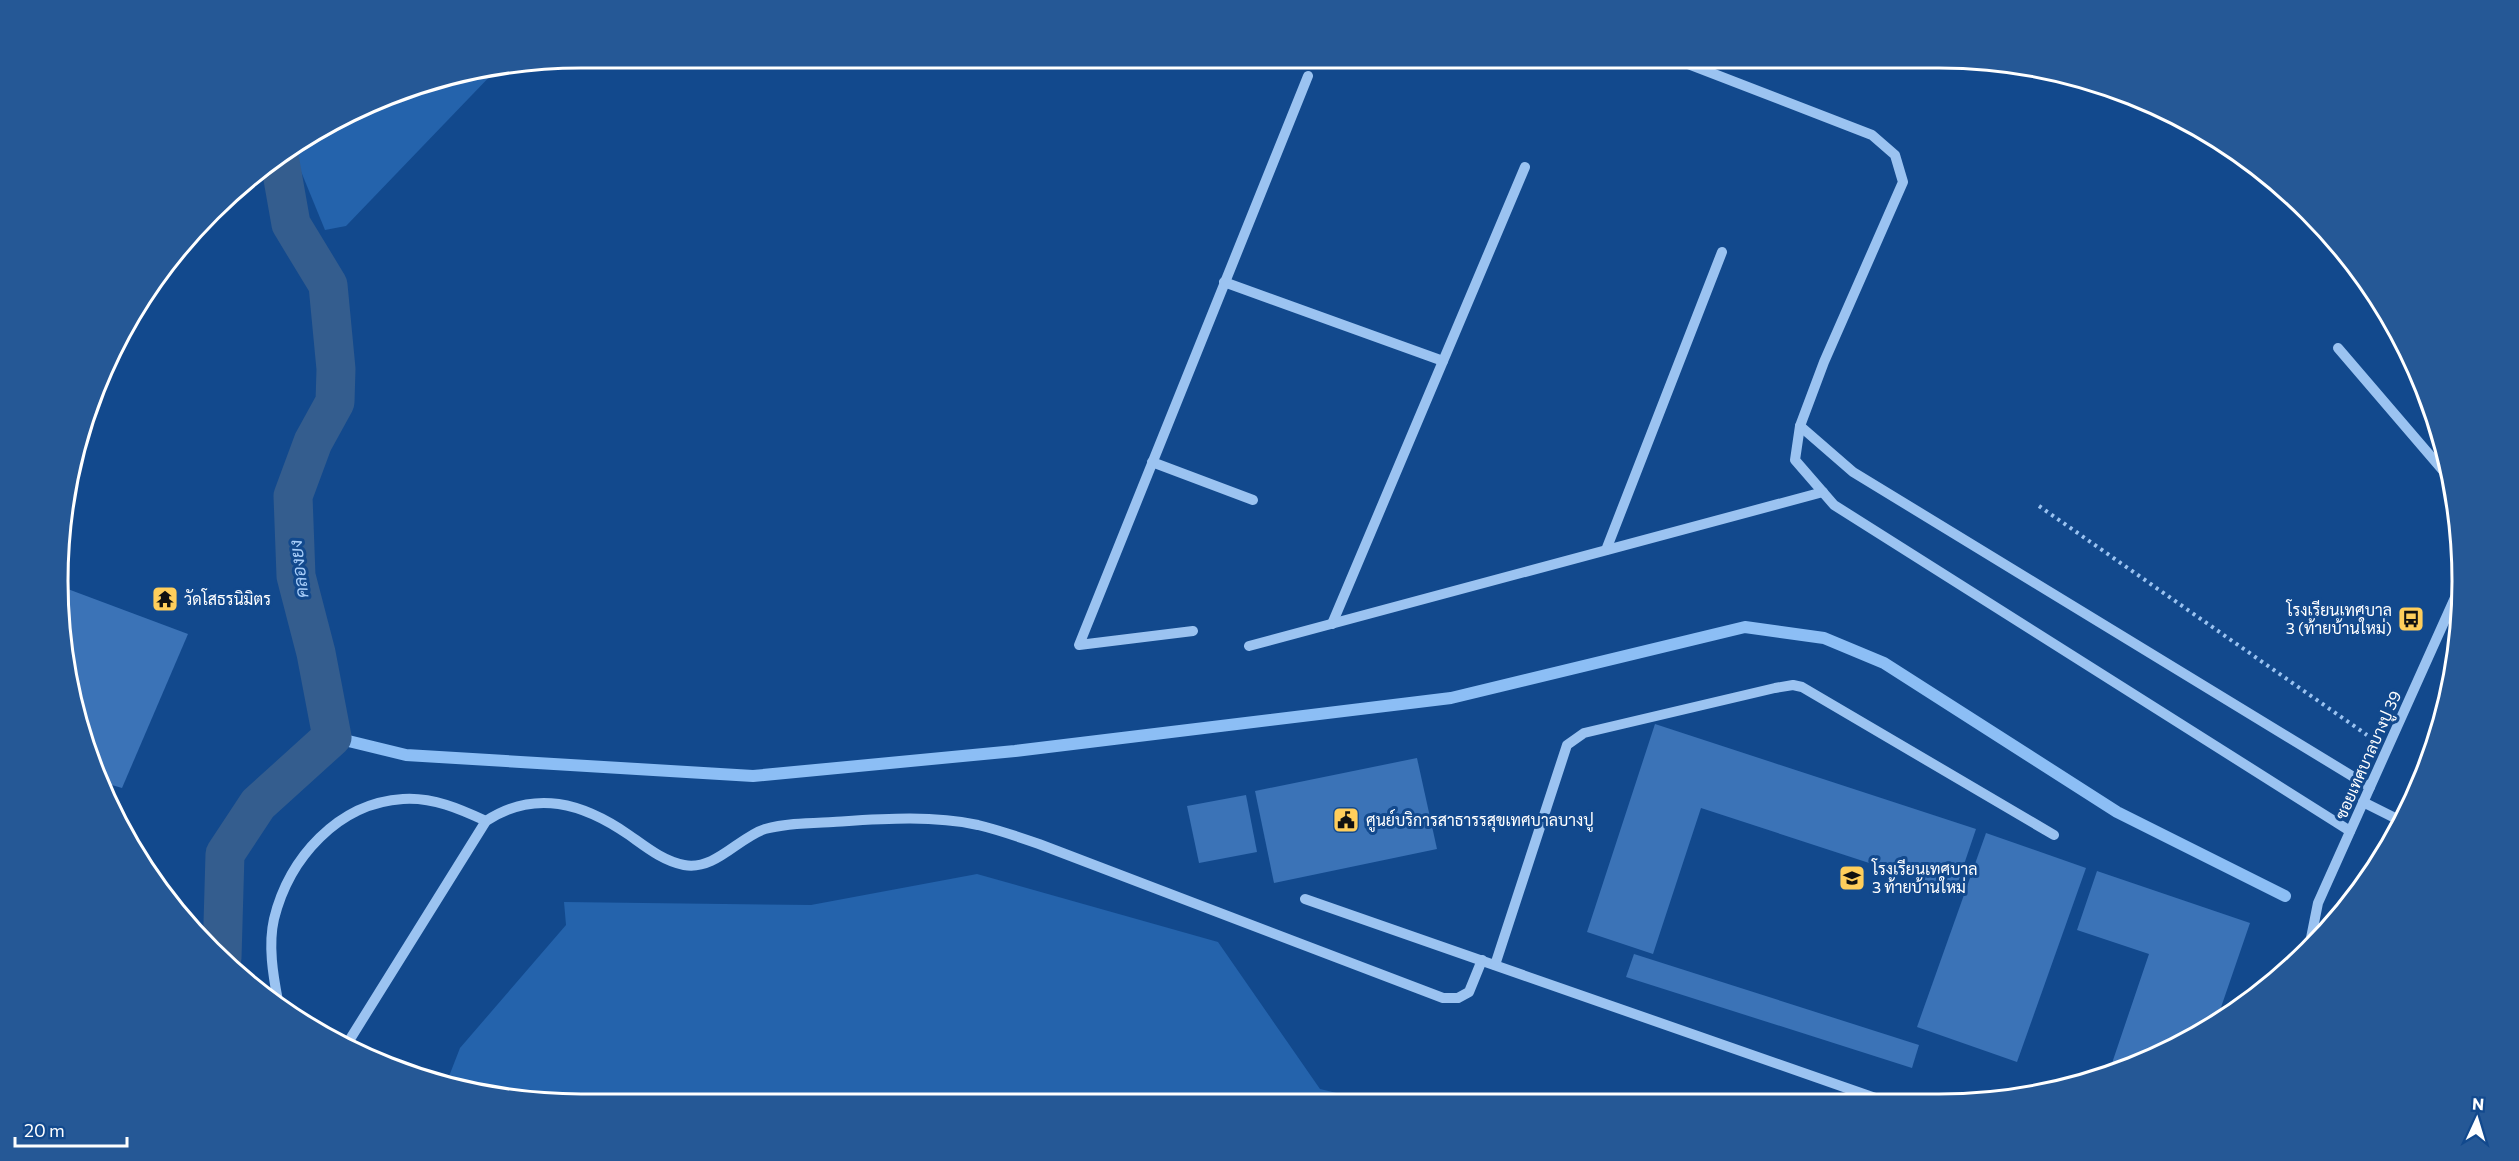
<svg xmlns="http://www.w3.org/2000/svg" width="2519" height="1161" viewBox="0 0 2519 1161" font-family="Commissioner,Sarabun,sans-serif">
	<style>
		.green { fill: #2463ac }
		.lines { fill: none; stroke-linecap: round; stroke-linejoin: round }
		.stream { stroke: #8cbef5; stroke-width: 12 }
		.canal { stroke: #345d8e; stroke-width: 39 }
		.building { fill: #3b73b7 }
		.path { stroke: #9bc3f1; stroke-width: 4; stroke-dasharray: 3 4.5; stroke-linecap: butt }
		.minor { stroke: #9bc3f1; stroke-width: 10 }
		.labels { text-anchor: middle; stroke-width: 6; stroke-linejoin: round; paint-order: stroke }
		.poi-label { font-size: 16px; fill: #fff; stroke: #12498d; text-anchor: start }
		.street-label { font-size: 16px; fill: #fff; stroke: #12498d }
		.water-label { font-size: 18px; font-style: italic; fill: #a7cdf9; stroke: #12498d }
		.rim { fill: none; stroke: #fff; stroke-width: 3 }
	</style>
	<rect width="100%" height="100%" fill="#12498d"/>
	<g class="green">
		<path d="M495,71L346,226L325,230L291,147L319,127L412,85Z"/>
		<path d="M977,874L1218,942L1320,1089L1370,1101L580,1104L478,1094L446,1084L460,1048L566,925L564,902L811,905Z"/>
	</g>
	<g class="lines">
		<path class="stream" d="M332,737L406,755L753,776L1015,751L1451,698L1745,627L1824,638L1884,663L2117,812L2285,896"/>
		<path class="canal" d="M222,958L225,854L258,804L332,737L316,653L296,576L293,496L313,442L335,402L336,369L328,285L291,224L279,156"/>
	</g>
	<g class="building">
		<path d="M57,585L188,634L122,788L105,783L67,682Z"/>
		<path d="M1655,724L1976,829L1955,891L1701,808L1653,954L1587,932Z"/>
		<path d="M1417,758L1437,849L1274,883L1255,791Z"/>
		<path d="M1246,795L1257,852L1199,863L1187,806Z"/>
		<path d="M1986,833L2086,868L2017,1062L1917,1027Z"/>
		<path d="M125,836L139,845L135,852L127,842Z"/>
		<path d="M2097,871L2250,923L2217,1019L2139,1064L2109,1072L2149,954L2077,930Z"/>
		<path d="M1634,954L1919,1045L1912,1068L1626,977Z"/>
	</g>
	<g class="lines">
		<path class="path" d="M2039,506L2367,735"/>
		<g class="minor">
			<path d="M1670,57L1872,135L1895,155L1903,182L1824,362L1800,426L1795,460L1834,505L2350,831"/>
			<path d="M1224,282L1443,361"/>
			<path d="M2338,348L2452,481"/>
			<path d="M1800,426L1853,472L2370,787"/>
			<path d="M1152,462L1253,500"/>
			<path d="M1606,550L1722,252"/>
			<path d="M1332,624L1525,167"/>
			<path d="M1193,631L1079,645L1308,76"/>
			<path d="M1249,646L1823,492"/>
			<path d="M2363,802L2399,820"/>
			<path d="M1305,899L1881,1100"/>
			<path d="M2310,943L2318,903L2462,582"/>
			<path d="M1495,965L1567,745L1584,733L1775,688L1793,685L1802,687L2054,835"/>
			<path d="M278,1001C273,975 268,945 274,919C289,858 338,803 403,799C433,797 460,809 486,821"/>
			<path d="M347,1044L486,821C535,789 583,803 629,835C646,847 663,861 684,865C715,871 739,837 765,829C787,823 811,823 833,822C881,819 931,815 978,825C999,830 1019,837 1039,844L1443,998H1458L1469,992L1482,960"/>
		</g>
	</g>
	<defs>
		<symbol id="temple-square" viewBox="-11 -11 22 22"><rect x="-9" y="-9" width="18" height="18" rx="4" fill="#ffce5b" stroke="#12498d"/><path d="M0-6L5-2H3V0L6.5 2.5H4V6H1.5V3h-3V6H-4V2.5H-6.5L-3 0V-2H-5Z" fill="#111"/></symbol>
		<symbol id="bus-square" viewBox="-11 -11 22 22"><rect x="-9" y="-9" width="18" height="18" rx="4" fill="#ffce5b" stroke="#12498d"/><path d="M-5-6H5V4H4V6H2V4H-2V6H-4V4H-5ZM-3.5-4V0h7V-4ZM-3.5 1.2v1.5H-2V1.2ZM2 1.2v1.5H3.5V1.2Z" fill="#111"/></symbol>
		<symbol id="civic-square" viewBox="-11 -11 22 22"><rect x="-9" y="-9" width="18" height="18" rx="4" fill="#ffce5b" stroke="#12498d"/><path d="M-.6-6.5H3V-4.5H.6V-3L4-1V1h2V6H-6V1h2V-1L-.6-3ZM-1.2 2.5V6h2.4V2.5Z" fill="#111"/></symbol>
		<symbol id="school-square" viewBox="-11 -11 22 22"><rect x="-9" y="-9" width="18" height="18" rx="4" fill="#ffce5b" stroke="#12498d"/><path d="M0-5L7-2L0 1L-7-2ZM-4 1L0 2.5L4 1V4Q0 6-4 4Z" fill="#111"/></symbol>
	</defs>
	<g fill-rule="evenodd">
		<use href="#temple-square" x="150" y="584" width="30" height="30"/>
		<use href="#bus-square" x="2396" y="604" width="30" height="30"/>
		<use href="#civic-square" x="1331" y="805" width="30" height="30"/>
		<use href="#school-square" x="1837" y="863" width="30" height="30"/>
	</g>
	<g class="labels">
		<g class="poi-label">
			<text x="184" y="605">วัดโสธรนิมิตร</text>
			<text x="2392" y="616" text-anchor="end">โรงเรียนเทศบาล<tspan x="2392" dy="18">3 (ท้ายบ้านใหม่)</tspan></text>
			<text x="1366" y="826">ศูนย์บริการสาธารรสุขเทศบาลบางปู</text>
			<text x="1872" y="875">โรงเรียนเทศบาล<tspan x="1872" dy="18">3 ท้ายบ้านใหม่</tspan></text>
		</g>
		<g class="street-label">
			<text transform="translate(2368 755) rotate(-66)" y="6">ซอยเทศบาลบางปู 39</text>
		</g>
		<g class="water-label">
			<text transform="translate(299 569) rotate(-97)" y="6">คลองยง</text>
		</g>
	</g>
	<path d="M0 0H2519V1161H0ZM581 68H1939A513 513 0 0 1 2452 581V581A513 513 0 0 1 1939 1094H581A513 513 0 0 1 68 581V581A513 513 0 0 1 581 68Z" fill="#255896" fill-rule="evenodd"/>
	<path class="rim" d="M581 68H1939A513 513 0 0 1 2452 581V581A513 513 0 0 1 1939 1094H581A513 513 0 0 1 68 581V581A513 513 0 0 1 581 68Z"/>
	<g transform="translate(2477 1119) rotate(4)" stroke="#12498d" stroke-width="4.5" paint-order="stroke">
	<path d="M0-4.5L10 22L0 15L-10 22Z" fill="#ffffff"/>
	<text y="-9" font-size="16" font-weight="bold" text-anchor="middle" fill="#ffffff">N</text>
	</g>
	<path d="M15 1137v9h112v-9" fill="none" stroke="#ffffff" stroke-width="3"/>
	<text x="24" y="1137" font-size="18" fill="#ffffff" stroke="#12498d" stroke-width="4.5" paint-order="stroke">20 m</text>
</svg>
